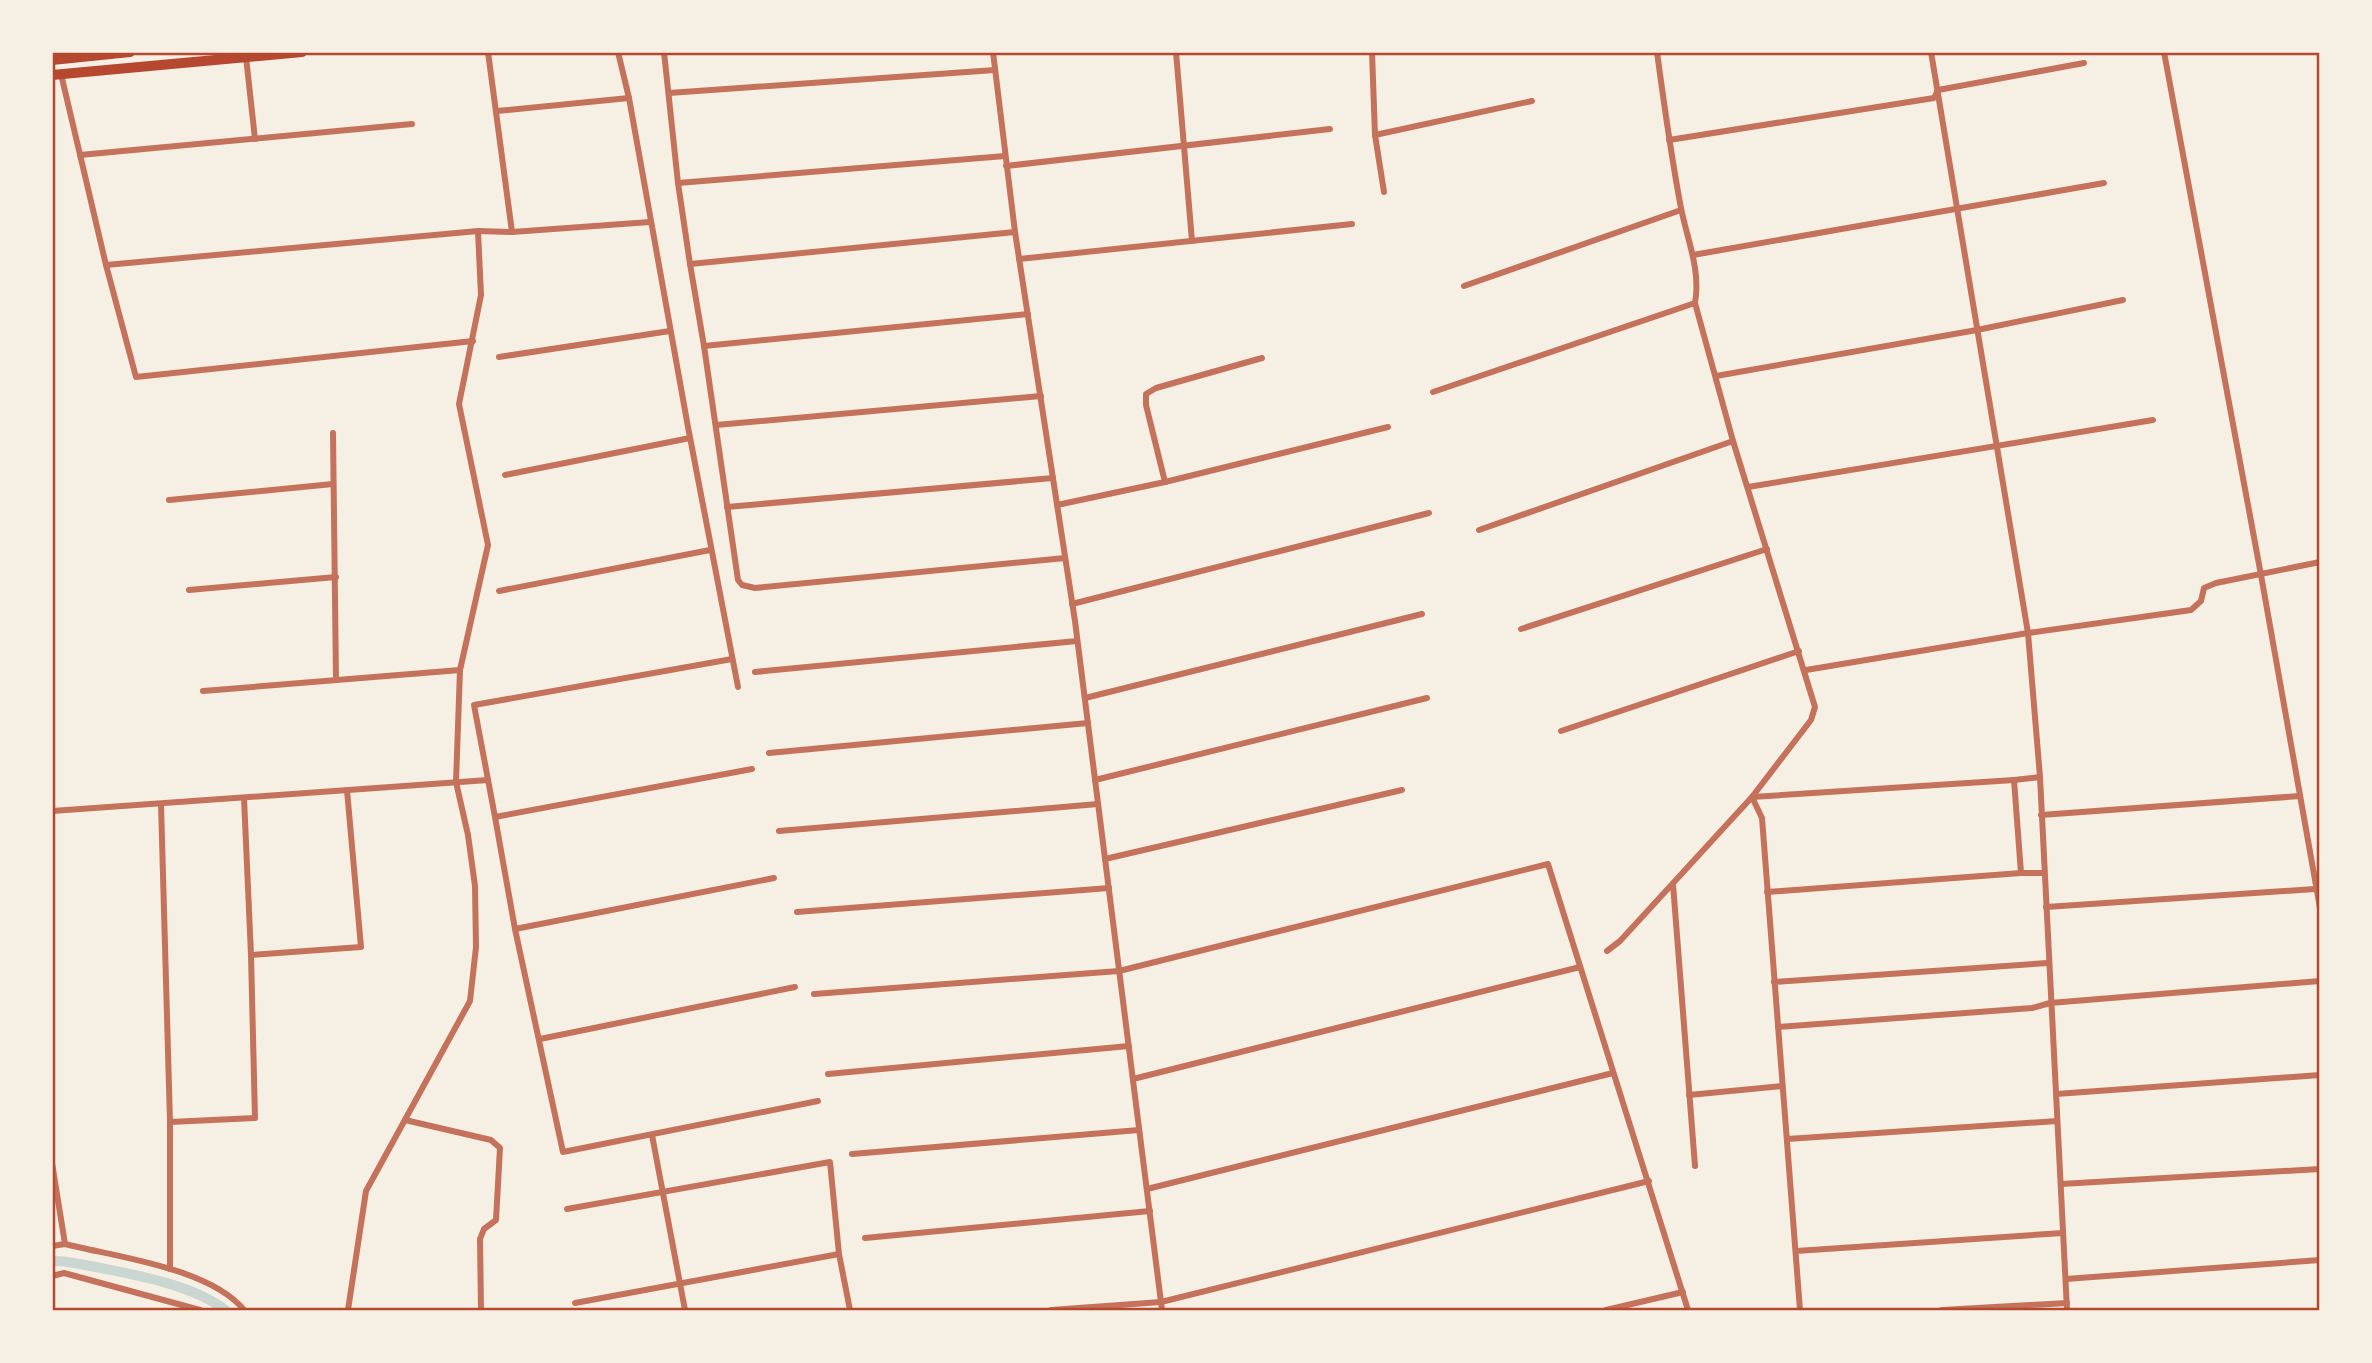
<svg xmlns="http://www.w3.org/2000/svg" width="2372" height="1363" viewBox="0 0 2372 1363" font-family="'Alegreya Sans',sans-serif">
	<style>
		.lines { fill: none; stroke-linecap: round; stroke-linejoin: round }
		.canal { stroke: #c9d6d2; stroke-width: 10 }
		.minor { stroke: #c5725c; stroke-width: 6 }
		.trunk { stroke: #b5482f; stroke-width: 10 }
		.neatline { fill: none; stroke: #b5482f; stroke-width: 2.5 }
	</style>
	<rect width="100%" height="100%" fill="#f6efe4"/>
	<g class="lines">
		<path class="canal" d="M52,1261C65,1260 78,1264 90,1266C131,1274 192,1284 225,1310"/>
		<g class="minor">
			<path d="M488,52L512,232"/>
			<path d="M618,52L629,98L688,427L738,687"/>
			<path d="M664,52L678,183L690,264L1015,232"/>
			<path d="M993,52L1015,232L1075,621L1162,1310"/>
			<path d="M1176,52L1192,241"/>
			<path d="M1372,52L1375,135L1384,192"/>
			<path d="M1657,52C1664,104 1671,156 1681,208C1687,239 1701,270 1695,303L1733,441L1815,707L1811,720L1752,797L1762,818L1800,1310"/>
			<path d="M1931,52L2028,633L2040,777L2067,1310"/>
			<path d="M2164,52L2261,575L2320,908"/>
			<path d="M246,57L255,139"/>
			<path d="M61,74L106,265L136,377L473,341"/>
			<path d="M669,93L995,70"/>
			<path d="M497,111L629,98"/>
			<path d="M1375,135L1532,101"/>
			<path d="M1669,140L1934,98L1938,90L2084,63"/>
			<path d="M80,155L412,124"/>
			<path d="M1006,166L1330,129"/>
			<path d="M678,183L1005,156"/>
			<path d="M1693,255L2104,183"/>
			<path d="M1019,259L1352,224"/>
			<path d="M690,264L704,346L738,580L742,585L755,588L1065,558"/>
			<path d="M106,265L478,231"/>
			<path d="M1464,286L1681,210"/>
			<path d="M704,346L1028,314"/>
			<path d="M499,357L670,331"/>
			<path d="M1716,376L1977,330L2123,300"/>
			<path d="M1433,392L1695,303"/>
			<path d="M716,425L1041,396"/>
			<path d="M333,433L336,680"/>
			<path d="M505,475L690,438"/>
			<path d="M1165,482L1146,405V394L1156,388L1262,358"/>
			<path d="M1748,487L2153,420"/>
			<path d="M169,500L333,484"/>
			<path d="M1057,505L1165,482L1388,427"/>
			<path d="M727,507L1053,478"/>
			<path d="M1479,530L1733,441"/>
			<path d="M189,590L336,577"/>
			<path d="M499,591L710,550"/>
			<path d="M1072,604L1429,513"/>
			<path d="M1521,629L1767,549"/>
			<path d="M732,659L474,705L495,817L752,769"/>
			<path d="M1806,670L2028,633L2191,610L2201,601L2204,588L2216,583L2320,562"/>
			<path d="M755,672L1077,641"/>
			<path d="M203,691L460,670"/>
			<path d="M1085,698L1422,614"/>
			<path d="M1561,731L1799,651"/>
			<path d="M769,753L1088,723"/>
			<path d="M1095,780L1427,698"/>
			<path d="M2014,780L2040,777"/>
			<path d="M161,804L170,1122L255,1118L251,955L244,798"/>
			<path d="M52,811L488,780"/>
			<path d="M2041,815L2300,796"/>
			<path d="M495,817L515,929L563,1152L818,1101"/>
			<path d="M779,831L1098,804"/>
			<path d="M1105,859L1402,790"/>
			<path d="M1673,884L1695,1166"/>
			<path d="M1767,892L2021,873H2044"/>
			<path d="M2046,907L2315,889"/>
			<path d="M797,912L1109,888"/>
			<path d="M515,929L774,878"/>
			<path d="M1607,951L1620,941L1752,797L2014,780L2021,873"/>
			<path d="M251,955L361,947L347,790"/>
			<path d="M1774,982L2048,963"/>
			<path d="M814,994L1119,971L1548,864L1688,1310"/>
			<path d="M1778,1027L2032,1008L2050,1003L2320,981"/>
			<path d="M540,1039L795,987"/>
			<path d="M828,1074L1129,1046"/>
			<path d="M1133,1079L1580,967"/>
			<path d="M2056,1094L2320,1075"/>
			<path d="M1689,1095L1782,1086"/>
			<path d="M405,1120L491,1140L500,1148L496,1220L484,1229L480,1239L481,1310"/>
			<path d="M652,1135L685,1310"/>
			<path d="M1787,1139L2057,1121"/>
			<path d="M852,1154L1139,1130"/>
			<path d="M52,1163L65,1244"/>
			<path d="M2061,1184L2320,1169"/>
			<path d="M1147,1189L1613,1073"/>
			<path d="M567,1209L830,1162L839,1254L850,1310"/>
			<path d="M865,1238L1150,1211"/>
			<path d="M52,1246L65,1244C116,1257 210,1268 244,1310"/>
			<path d="M1796,1251L2063,1233"/>
			<path d="M170,1269V1122"/>
			<path d="M52,1276L64,1273L200,1310"/>
			<path d="M2066,1279L2320,1260"/>
			<path d="M575,1303L839,1254"/>
			<path d="M348,1310L366,1191L470,1001L476,947L475,886L468,835L456,782L460,670L488,545L459,404L481,295L478,231L512,232L650,222"/>
			<path d="M1051,1310L1161,1302L1649,1181"/>
			<path d="M1606,1310L1683,1292"/>
			<path d="M1942,1310L2067,1303"/>
		</g>
		<g class="trunk">
			<path d="M52,60L130,52"/>
			<path d="M52,75L302,52"/>
		</g>
	</g>
	<rect width="2372" height="1363" fill="none" stroke="#f6efe4" stroke-width="108"/>
	<rect x="54" y="54" width="2264" height="1255" class="neatline"/>
</svg>
